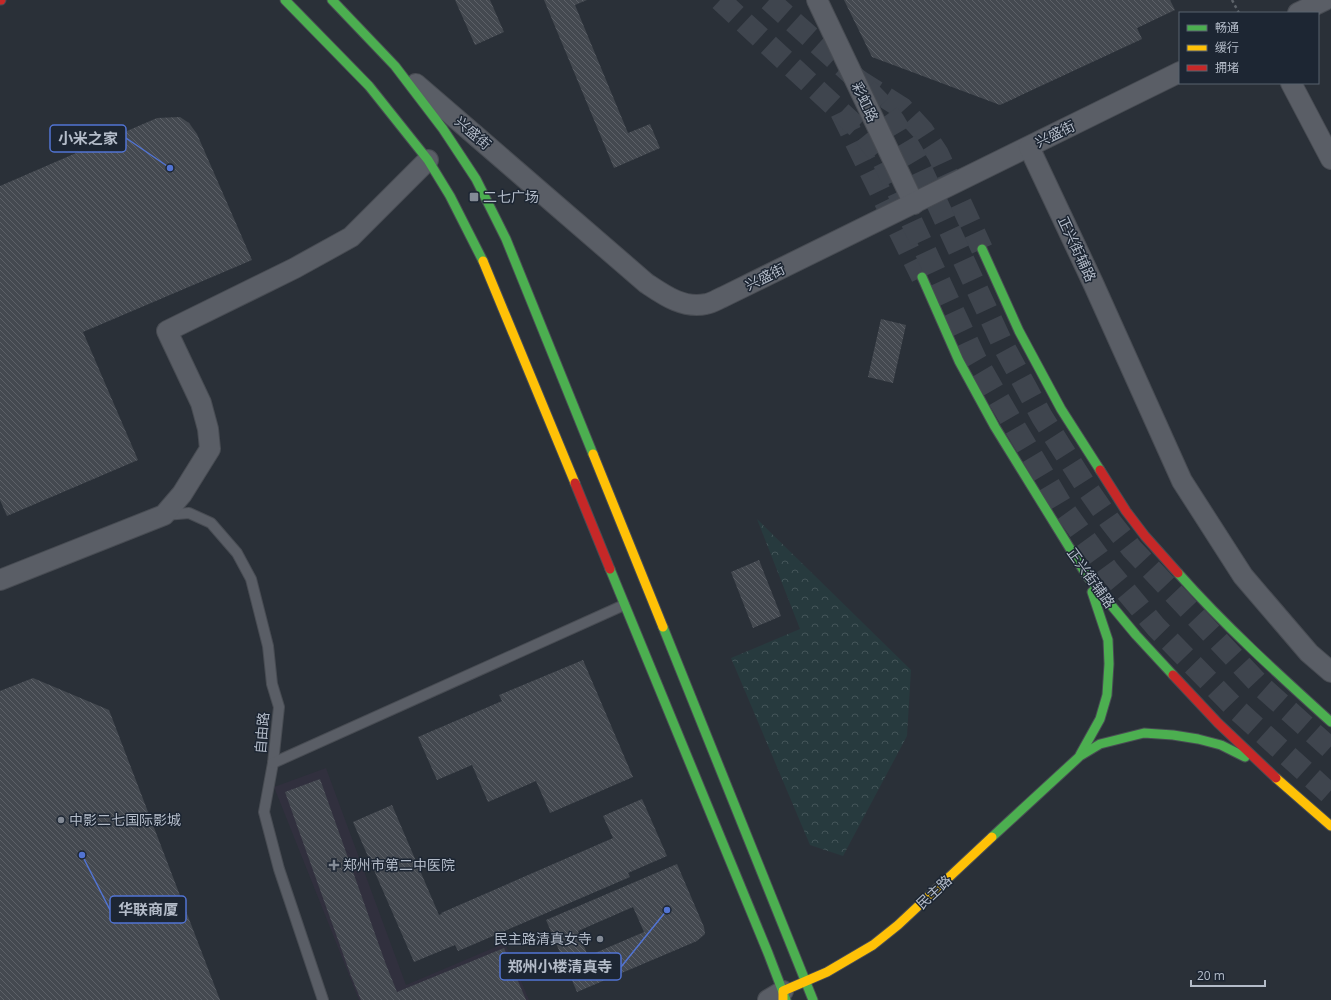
<svg xmlns="http://www.w3.org/2000/svg" width="1331" height="1000" viewBox="0 0 1331 1000" font-family="'Open Sans','Noto Sans SC',sans-serif">
	<style>
		.medical { fill: #31303e }
		.park { fill: url(#park-crowns) }
		.building { fill: url(#building-back-hatch); fill-rule: evenodd }
		.lines { fill: none; stroke-linecap: round; stroke-linejoin: round }
		.secondary-tunnel { stroke: #3f454e; stroke-width: 22; stroke-dasharray: 22 11; stroke-linecap: butt }
		.primary-tunnel { stroke: #3f454e; stroke-width: 22; stroke-dasharray: 22 11; stroke-linecap: butt }
		.lane-casing { stroke: #484c53; stroke-width: 12 }
		.street-casing { stroke: #484c53; stroke-width: 22 }
		.fast-casing { stroke: #484c53; stroke-width: 11 }
		.slow-casing { stroke: #484c53; stroke-width: 11 }
		.jam-casing { stroke: #484c53; stroke-width: 11 }
		.path { stroke: #5d636a; stroke-width: 2.5; stroke-dasharray: 3 3; stroke-linecap: butt }
		.lane { stroke: #5a5e66; stroke-width: 10 }
		.street { stroke: #5a5e66; stroke-width: 20 }
		.fast { stroke: #4caf50; stroke-width: 9 }
		.slow { stroke: #ffc107; stroke-width: 9 }
		.jam { stroke: #c62828; stroke-width: 9 }
		.poi-dot { fill: #848b96; stroke: #1d2633; stroke-width: 1.5 }
		.labels { text-anchor: middle; stroke-width: 3; stroke-linejoin: round; paint-order: stroke }
		.street-label { font-size: 14px; fill: #b4bcc9; stroke: #1d2633 }
		.poi-label { font-size: 14px; fill: #b4bcc9; stroke: #1d2633; text-anchor: start }
		.leader { fill: none; stroke: #5274d3; stroke-width: 1.5 }
		.callout-dot { fill: #5274d3; stroke: #1d2633; stroke-width: 1.5 }
		.callout { fill: #1d2633; stroke: #5274d3; stroke-width: 1.5 }
		.callout-label { font-size: 15px; text-anchor: middle; font-weight: bold; fill: #b4bcc9 }
	</style>
	<defs>
		<pattern id="park-crowns" width="20" height="18" patternUnits="userSpaceOnUse"><rect width="20" height="18" fill="#273a3e"/><path d="M2 6a3 3 0 1 1 6 0M12 15a3 3 0 1 1 6 0" fill="none" stroke="#445559"/></pattern>
		<pattern id="building-back-hatch" width="6" height="6" patternUnits="userSpaceOnUse"><rect width="6" height="6" fill="#444950"/><path d="M-1 5l2 2M0 0l6 6M5-1l2 2" fill="none" stroke="#5d6168"/></pattern>
	</defs>
	<rect width="100%" height="100%" fill="#2a3038"/>
	<path class="medical" d="M326,768L406,985L505,943L529,1000H359L274,787Z"/>
	<path class="park" d="M757,519L911,670L907,736L843,856L810,845L731,658L800,629Z"/>
	<g class="building">
		<path d="M455,0H490L504,32L475,45Z"/>
		<path d="M544,0H587L575,5L628,133L650,124L660,148L614,168Z"/>
		<path d="M844,0H1170L1175,10L1137,28L1142,39L1000,105L872,57Z"/>
		<path d="M180,117L189,123L197,134L252,260L83,332L138,460L7,516L0,500V186L157,118Z"/>
		<path d="M881,319L906,325L893,383L868,377Z"/>
		<path d="M759,560L781,616L753,628L731,572Z"/>
		<path d="M583,660L633,777L550,813L536,781L488,802L472,765L437,780L418,737L502,701L499,695Z"/>
		<path d="M33,678L109,710L220,1000H0V691Z"/>
		<path d="M320,779L385,962L397,992L504,948L526,1000H361L351,976L285,792Z"/>
		<path d="M642,799L667,856L628,873L630,877L458,951L455,945L414,962L353,822L392,805L439,915L442,914L441,913L613,838L603,816Z"/>
		<path d="M677,864L704,927L705,934L697,941L577,992L546,920ZM633,907L644,932L588,956L578,931Z"/>
	</g>
	<g class="lines">
		<g class="secondary-tunnel">
			<path d="M858,80L902,108L923,131L938,154L982,249"/>
			<path d="M841,112L922,277"/>
		</g>
		<g class="primary-tunnel">
			<path d="M720,0L859,129L880,155L890,175L976,360L1016,429L1065,511L1108,570L1156,627L1235,708L1331,795"/>
			<path d="M769,0L858,80L883,106L894,121L918,162L1002,343L1042,417L1089,491L1110,521L1132,549L1261,686L1331,749"/>
		</g>
		<defs>
			<g id="lane">
				<path d="M166,515L189,513L211,523L237,553L251,579L268,646L272,684L279,707L273,763L264,812L279,869L323,1000"/>
				<path d="M273,763L624,605"/>
			</g>
			<g id="street">
				<path d="M817,0L914,204"/>
				<path d="M1298,13L1325,0"/>
				<path d="M1291,83L1331,159"/>
				<path d="M416,84L646,283C664,295 683,309 706,304C712,303 718,299 723,297L1180,72"/>
				<path d="M1029,147L1093,283L1182,481L1243,576L1309,653L1331,672"/>
				<path d="M0,580L164,515L182,494L210,449L208,429L201,403L167,331L295,268L351,237L428,160"/>
				<path d="M768,1000L783,991"/>
			</g>
			<g id="fast">
				<path d="M285,0L369,86L428,160L450,196L483,261"/>
				<path d="M332,0L395,66L443,129L476,179L506,239L593,454"/>
				<path d="M982,249L1019,331L1061,409L1100,470"/>
				<path d="M922,277L959,361L995,427L1087,576L1136,635L1173,675"/>
				<path d="M610,569L768,953L786,1000"/>
				<path d="M1178,573C1225,626 1278,674 1331,722"/>
				<path d="M663,627L813,1000"/>
				<path d="M1080,755L1100,719L1107,695L1109,664L1108,640L1092,592"/>
				<path d="M992,837L1080,756L1100,744L1144,733L1173,735L1198,739L1221,745L1245,757"/>
			</g>
			<g id="slow">
				<path d="M483,261L575,483"/>
				<path d="M593,454L663,627"/>
				<path d="M1276,778L1331,826"/>
				<path d="M783,1000V991L827,972L873,945L898,925L992,837"/>
			</g>
			<g id="jam">
				<path d="M0,0H1"/>
				<path d="M1100,470L1126,511L1145,536L1178,573"/>
				<path d="M575,483L610,569"/>
				<path d="M1173,675L1218,723L1276,778"/>
			</g>
		</defs>
		<use href="#lane" class="lane-casing"/>
		<use href="#street" class="street-casing"/>
		<use href="#fast" class="fast-casing"/>
		<use href="#slow" class="slow-casing"/>
		<use href="#jam" class="jam-casing"/>
		<path class="path" d="M1232,0L1239,13"/>
		<use href="#lane" class="lane"/>
		<use href="#street" class="street"/>
		<use href="#fast" class="fast"/>
		<use href="#slow" class="slow"/>
		<use href="#jam" class="jam"/>
	</g>
	<g class="poi-dot">
		<rect x="469" y="192" width="10" height="10" rx="2"/>
		<circle cx="61" cy="820" r="4"/>
		<path d="M332 859h4v4h4v4h-4v4h-4v-4h-4v-4h4z"/>
		<circle cx="600" cy="939" r="4"/>
	</g>
	<g class="labels">
		<g class="street-label">
			<text transform="translate(865 102) rotate(65)" y="5">彩虹路</text>
			<text transform="translate(473 133) rotate(41)" y="5">兴盛街</text>
			<text transform="translate(1055 134) rotate(-26)" y="5">兴盛街</text>
			<text transform="translate(1077 249) rotate(65)" y="5">正兴街辅路</text>
			<text transform="translate(765 277) rotate(-26)" y="5">兴盛街</text>
			<text transform="translate(1091 578) rotate(54)" y="5">正兴街辅路</text>
			<text transform="translate(262 733) rotate(-85)" y="5">自由路</text>
			<text transform="translate(934 892) rotate(-43)" y="5">民主路</text>
		</g>
		<g class="poi-label">
			<text x="483" y="202">二七广场</text>
			<text x="69" y="825">中影二七国际影城</text>
			<text x="343" y="870">郑州市第二中医院</text>
			<text x="592" y="944" text-anchor="end">民主路清真女寺</text>
		</g>
	</g>
	<path class="leader" d="M170 168L126 138M82 855L110 910M667 910L621 967"/>
	<g class="callout-dot">
		<circle cx="170" cy="168" r="4"/>
		<circle cx="82" cy="855" r="4"/>
		<circle cx="667" cy="910" r="4"/>
	</g>
	<g class="callout">
		<rect x="50" y="125" width="76" height="27" rx="4"/>
		<rect x="110" y="896" width="76" height="27" rx="4"/>
		<rect x="500" y="953" width="121" height="27" rx="4"/>
	</g>
	<g class="callout-label">
		<text x="88" y="144">小米之家</text>
		<text x="148" y="915">华联商厦</text>
		<text x="560" y="972">郑州小楼清真寺</text>
	</g>
	<rect x="1179" y="12" width="140" height="72" fill="#1d2633" stroke="#59626f"/>
	<rect x="1187" y="25" width="20" height="6" fill="#4caf50" stroke="#59626f"/>
	<text x="1215" y="32" font-size="12" fill="#b4bcc9">畅通</text>
	<rect x="1187" y="45" width="20" height="6" fill="#ffc107" stroke="#59626f"/>
	<text x="1215" y="52" font-size="12" fill="#b4bcc9">缓行</text>
	<rect x="1187" y="65" width="20" height="6" fill="#c62828" stroke="#59626f"/>
	<text x="1215" y="72" font-size="12" fill="#b4bcc9">拥堵</text>
	<path d="M1191 980v6h74v-6" fill="none" stroke="#b4bcc9" stroke-width="2"/>
	<text x="1197" y="980" font-size="12" fill="#b4bcc9" stroke="#1d2633" stroke-width="3" paint-order="stroke">20 m</text>
</svg>
